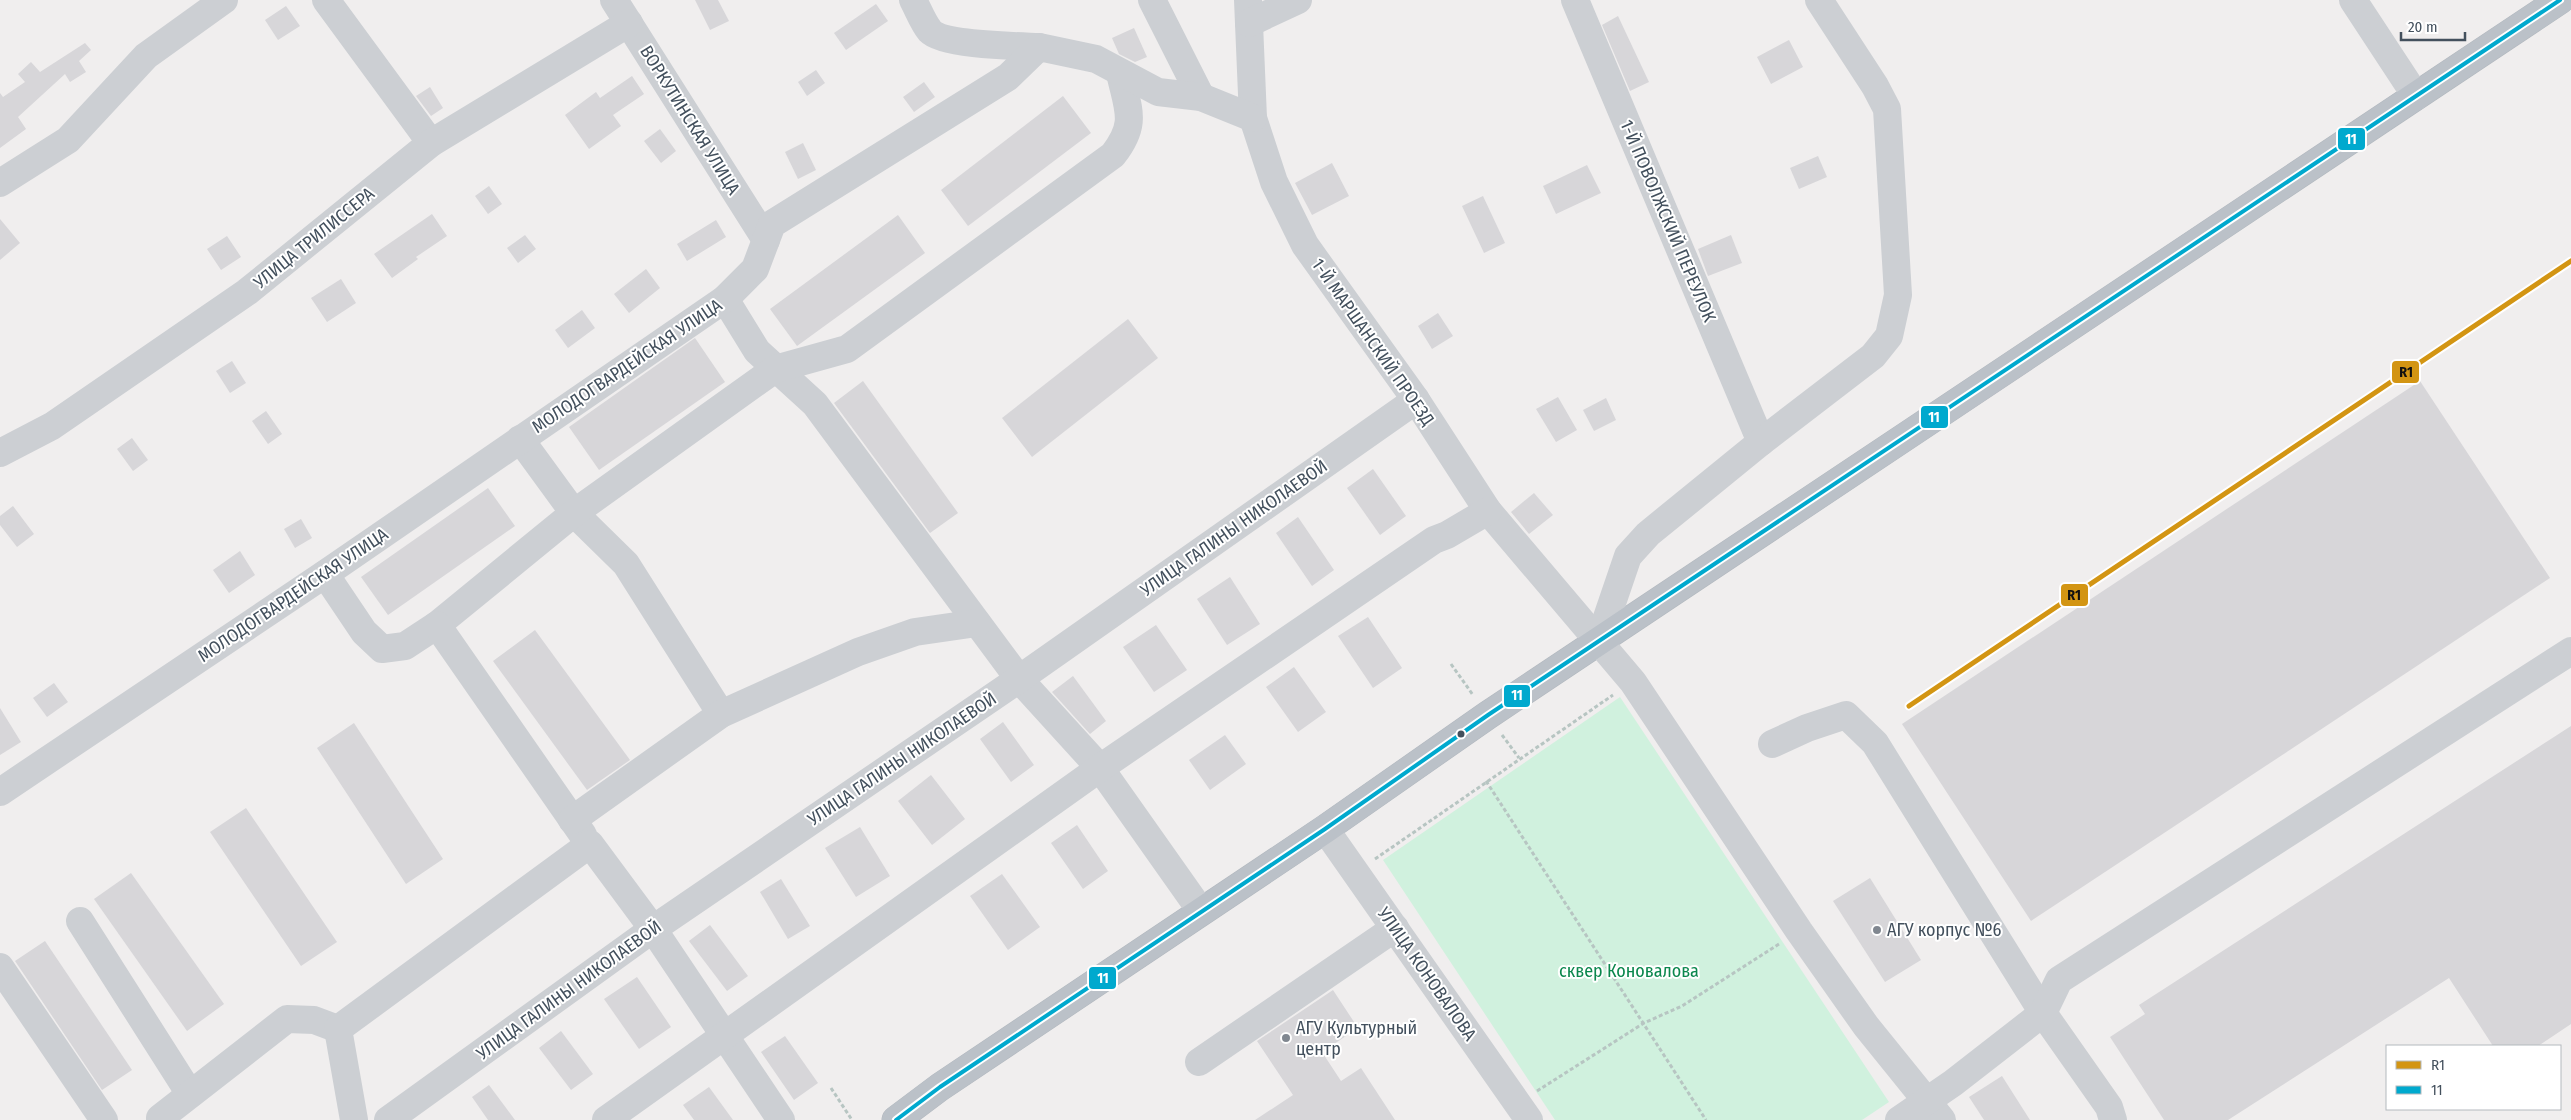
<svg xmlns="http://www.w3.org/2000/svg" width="2571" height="1120" viewBox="0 0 2571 1120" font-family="'Fira Sans Condensed',sans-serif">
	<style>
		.green { fill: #d0f1de }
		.building { fill: #d7d6d9 }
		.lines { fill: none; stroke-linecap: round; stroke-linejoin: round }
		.highway-casing { stroke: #b2b8bf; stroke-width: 29 }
		.path { stroke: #b7c5c2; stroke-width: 3; stroke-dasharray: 4 2.5; stroke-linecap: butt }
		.minor { stroke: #cccfd3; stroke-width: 28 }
		.highway { stroke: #bbc1c8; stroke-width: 28 }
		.bus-1-casing { stroke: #fff; stroke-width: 8 }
		.bus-1 { stroke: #00a9ce; stroke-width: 4 }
		.rail-1-casing { stroke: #fff; stroke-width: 9 }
		.rail-1 { stroke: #d39513; stroke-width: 5 }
		.bus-dot { fill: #43505d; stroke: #fff; stroke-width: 2 }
		.poi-dot { fill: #808790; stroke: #fff; stroke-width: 2 }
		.labels { text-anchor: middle; stroke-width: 4; stroke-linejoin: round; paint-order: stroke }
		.street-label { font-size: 18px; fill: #43505d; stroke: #fff }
		.poi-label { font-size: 18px; fill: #43505d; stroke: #fff; text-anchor: start }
		.park-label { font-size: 18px; fill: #0b874d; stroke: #fff }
		.line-badge { stroke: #fff; stroke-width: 2 }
		.badge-label { font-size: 14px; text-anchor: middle; font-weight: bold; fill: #fff }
		.pale-badge-label { font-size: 14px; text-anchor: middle; font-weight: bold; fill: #111 }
	</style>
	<rect width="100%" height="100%" fill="#f0eeee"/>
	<path class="green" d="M1620,697L1889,1102L1862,1120H1555L1383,860Z"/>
	<g class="building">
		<path d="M695,0H718L729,21L710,30Z"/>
		<path d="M876,4L888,21L846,50L834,33Z"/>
		<path d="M286,6L300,26L278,40L265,20Z"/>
		<path d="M1618,16L1649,82L1630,91L1602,25Z"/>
		<path d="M1134,28L1147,57L1135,62L1119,54L1112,38Z"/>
		<path d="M1789,40L1803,67L1771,84L1757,57Z"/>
		<path d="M85,43L91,50L79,61L86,72L70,82L65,74L18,117L26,129L0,148V93L3,97L25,82L18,74L31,62L40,72Z"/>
		<path d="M816,70L825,83L807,96L798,82Z"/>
		<path d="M632,76L644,94L613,115L621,126L589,149L565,115L596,92L600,98Z"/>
		<path d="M924,82L935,97L914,112L903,97Z"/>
		<path d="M430,87L443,108L431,116L416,96Z"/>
		<path d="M1063,96L1091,133L968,226L941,190Z"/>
		<path d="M660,129L676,151L661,163L644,141Z"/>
		<path d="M803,143L816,170L798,179L785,152Z"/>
		<path d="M1818,156L1827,177L1799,189L1790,168Z"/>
		<path d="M1332,163L1349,196L1312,215L1295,183Z"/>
		<path d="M1587,165L1601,193L1556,214L1543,186Z"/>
		<path d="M489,186L502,204L488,214L475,196Z"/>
		<path d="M1483,196L1505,243L1484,253L1462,206Z"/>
		<path d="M432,214L447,236L416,257L418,259L392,278L374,254Z"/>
		<path d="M898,215L925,253L797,346L770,309Z"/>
		<path d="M0,219L20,243L0,260Z"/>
		<path d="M716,220L726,237L687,261L677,244Z"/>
		<path d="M525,235L536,249L518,263L507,248Z"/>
		<path d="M1731,235L1742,263L1708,276L1698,249Z"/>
		<path d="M227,236L241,257L221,270L207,249Z"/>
		<path d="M646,269L660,288L629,313L614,294Z"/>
		<path d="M341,279L356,303L327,322L311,298Z"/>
		<path d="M582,310L595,328L568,348L555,330Z"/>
		<path d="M1438,313L1453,336L1432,349L1418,326Z"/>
		<path d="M1128,319L1158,358L1032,457L1002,418Z"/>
		<path d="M695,338L725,382L599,470L569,427Z"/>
		<path d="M232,361L246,383L230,393L216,371Z"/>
		<path d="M863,381L958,513L930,533L834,403Z"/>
		<path d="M2420,381L2550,578L2031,921L1902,724Z"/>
		<path d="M1558,397L1577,430L1556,442L1536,409Z"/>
		<path d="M1606,398L1616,420L1594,431L1583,410Z"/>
		<path d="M266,411L282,434L268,444L252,421Z"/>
		<path d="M132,438L148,460L133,471L117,449Z"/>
		<path d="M1373,469L1406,516L1380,535L1347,488Z"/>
		<path d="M488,488L515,526L388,615L361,577Z"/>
		<path d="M1534,493L1553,515L1529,534L1511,512Z"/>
		<path d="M13,506L34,534L17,547L0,525V516Z"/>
		<path d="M1298,517L1334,570L1312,586L1276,533Z"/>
		<path d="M301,519L312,538L295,548L284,529Z"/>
		<path d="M240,551L255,575L229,593L213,570Z"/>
		<path d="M1230,577L1260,624L1227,645L1197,599Z"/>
		<path d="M1368,617L1402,668L1373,688L1338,636Z"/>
		<path d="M1156,625L1187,670L1154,692L1123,647Z"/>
		<path d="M535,630L630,760L587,790L493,661Z"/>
		<path d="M1294,667L1326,712L1298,732L1266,687Z"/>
		<path d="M1073,676L1106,721L1090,734L1052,692Z"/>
		<path d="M54,683L68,702L47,717L33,698Z"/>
		<path d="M0,708L21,742L0,755Z"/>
		<path d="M1003,722L1034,765L1011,782L980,739Z"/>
		<path d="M354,723L443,859L406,884L317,748Z"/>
		<path d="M2571,726V1024L2538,1046H2493L2449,978L2228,1120H2164L2110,1037L2145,1014L2139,1005Z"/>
		<path d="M1225,735L1246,764L1210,790L1189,760Z"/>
		<path d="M931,775L965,819L932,845L898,801Z"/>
		<path d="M246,808L337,942L301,966L210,832Z"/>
		<path d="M1077,825L1108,871L1083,889L1051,843Z"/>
		<path d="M860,827L890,876L856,897L825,848Z"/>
		<path d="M131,873L224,1004L187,1031L94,899Z"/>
		<path d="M1002,874L1040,927L1008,950L970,896Z"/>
		<path d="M1870,878L1921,960L1885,982L1833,901Z"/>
		<path d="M781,879L810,926L788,939L760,892Z"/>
		<path d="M710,925L748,976L727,991L689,941Z"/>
		<path d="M45,941L132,1070L102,1090L15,961Z"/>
		<path d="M637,977L671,1027L639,1049L604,999Z"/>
		<path d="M1333,990L1358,1028L1322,1052L1341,1081L1361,1068L1395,1120H1255L1293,1095L1257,1041Z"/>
		<path d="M561,1031L593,1074L571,1090L539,1048Z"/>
		<path d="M785,1036L818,1083L794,1100L761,1052Z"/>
		<path d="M2002,1076L2030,1120H1984L1969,1097Z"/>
		<path d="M489,1085L515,1120H488L472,1097Z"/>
		<path d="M709,1087L733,1120H694L683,1105Z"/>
	</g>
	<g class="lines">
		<defs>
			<path id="highway" d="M896,1120L940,1087L1325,829L1488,715L2560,0"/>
		</defs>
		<use href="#highway" class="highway-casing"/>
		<g class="path">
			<path d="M1451,664L1473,695"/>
			<path d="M1502,735L1519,758"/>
			<path d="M1486,781L1706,1120"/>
			<path d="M1375,859L1613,695"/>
			<path d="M831,1088L852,1120"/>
			<path d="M1537,1091L1644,1023L1682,1006L1779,944"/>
		</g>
		<g class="minor">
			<path d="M326,0L431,143"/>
			<path d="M614,0L766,240"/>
			<path d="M913,0C918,9 923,23 930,31C943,45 1018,46 1039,47"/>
			<path d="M1152,0L1201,97"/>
			<path d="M1248,0L1253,118L1274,182L1305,245L1416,400L1488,511L1633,682L1799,931L1866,1026L1942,1120"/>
			<path d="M1575,0L1761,442"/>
			<path d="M2353,0L2416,96"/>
			<path d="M1249,23L1298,0"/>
			<path d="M0,183L68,140L146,56L224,0"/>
			<path d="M725,299L757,351L815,404L1019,679L1100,768L1201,911"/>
			<path d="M520,439L574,513L626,564L721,714"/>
			<path d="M0,453L52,426L247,292L431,143L629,23"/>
			<path d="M325,574L364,632L382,649L405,646L437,625L574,513L775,369L847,349L1113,155C1138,123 1128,110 1120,73"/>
			<path d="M437,625L583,835"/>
			<path d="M1599,641L1628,556L1648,534L1761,442L1873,356L1889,336L1898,295L1887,109L1875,86L1819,0"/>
			<path d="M1772,744L1807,728L1846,715L1875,743L2043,1013L2109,1107L2113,1120"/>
			<path d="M0,792L325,574L725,299L755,269L772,224L1008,77L1039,47L1096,59L1158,92L1201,97L1253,118"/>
			<path d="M572,820L721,714L858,652L915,632L977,623"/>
			<path d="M1325,829L1529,1120"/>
			<path d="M80,921L190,1094"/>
			<path d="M0,967L104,1120"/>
			<path d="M1199,1062L1395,928"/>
			<path d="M160,1118L287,1019L314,1020L338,1029"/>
			<path d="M354,1120L338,1029L590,844L653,929L781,1120"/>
			<path d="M388,1120L653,929L1019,679L1416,400"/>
			<path d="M606,1120L1100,768L1434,540L1447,535L1488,511"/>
			<path d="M1899,1120L1953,1083L2043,1013L2059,980L2571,651"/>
		</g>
		<use href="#highway" class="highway"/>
		<defs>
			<path id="bus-1" d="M896,1120L940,1087L1325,829L1488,715L2560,0"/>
		</defs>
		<use href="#bus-1" class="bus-1-casing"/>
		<use href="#bus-1" class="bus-1"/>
		<defs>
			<path id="rail-1" d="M1909,706L2571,261"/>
		</defs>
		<use href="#rail-1" class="rail-1-casing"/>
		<use href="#rail-1" class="rail-1"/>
	</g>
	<circle class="bus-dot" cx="1461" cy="734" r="4.5"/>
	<g class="poi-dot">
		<circle cx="1877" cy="930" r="5"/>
		<circle cx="1286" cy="1038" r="5"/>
	</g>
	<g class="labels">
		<g class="street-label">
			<text transform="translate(690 120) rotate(58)" y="6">ВОРКУТИНСКАЯ УЛИЦА</text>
			<text transform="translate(1668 221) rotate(67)" y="6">1-Й ПОВОЛЖСКИЙ ПЕРЕУЛОК</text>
			<text transform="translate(314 238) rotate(-39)" y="6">УЛИЦА ТРИЛИССЕРА</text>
			<text transform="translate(1373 342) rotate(55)" y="6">1-Й МАРШАНСКИЙ ПРОЕЗД</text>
			<text transform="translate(627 366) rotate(-34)" y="6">МОЛОДОГВАРДЕЙСКАЯ УЛИЦА</text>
			<text transform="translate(1234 528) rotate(-35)" y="6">УЛИЦА ГАЛИНЫ НИКОЛАЕВОЙ</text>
			<text transform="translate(293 595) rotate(-34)" y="6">МОЛОДОГВАРДЕЙСКАЯ УЛИЦА</text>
			<text transform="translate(902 759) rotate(-34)" y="6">УЛИЦА ГАЛИНЫ НИКОЛАЕВОЙ</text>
			<text transform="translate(1427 974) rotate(55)" y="6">УЛИЦА КОНОВАЛОВА</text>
			<text transform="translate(569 990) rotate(-36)" y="6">УЛИЦА ГАЛИНЫ НИКОЛАЕВОЙ</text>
		</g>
		<g class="poi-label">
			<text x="1887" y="936">АГУ корпус №6</text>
			<text x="1296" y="1034">АГУ Культурный<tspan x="1296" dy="21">центр</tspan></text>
		</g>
		<g class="park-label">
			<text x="1629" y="977">сквер Коновалова</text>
		</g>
	</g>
	<g class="line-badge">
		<rect x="2337" y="127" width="29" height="24" rx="5" fill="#00a9ce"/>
		<rect x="2391" y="360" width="29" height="24" rx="5" fill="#d39513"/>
		<rect x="1920" y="405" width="29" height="24" rx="5" fill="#00a9ce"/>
		<rect x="2060" y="583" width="29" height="24" rx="5" fill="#d39513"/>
		<rect x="1503" y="684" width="28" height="24" rx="5" fill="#00a9ce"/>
		<rect x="1088" y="966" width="29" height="24" rx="5" fill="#00a9ce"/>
	</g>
	<g class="badge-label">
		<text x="2351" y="144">11</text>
		<text x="1934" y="422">11</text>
		<text x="1517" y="700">11</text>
		<text x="1103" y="983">11</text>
	</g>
	<g class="pale-badge-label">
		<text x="2406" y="377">R1</text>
		<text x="2074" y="600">R1</text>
	</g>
	<rect x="2386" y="1045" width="175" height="65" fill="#ffffff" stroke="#b4b9be"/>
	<rect x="2396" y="1061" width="25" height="8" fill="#d39513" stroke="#b4b9be"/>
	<text x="2431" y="1070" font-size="15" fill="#43505d">R1</text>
	<rect x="2396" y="1086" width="25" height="8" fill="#00a9ce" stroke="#b4b9be"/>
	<text x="2431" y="1095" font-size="15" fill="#43505d">11</text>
	<path d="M2401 32v8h64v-8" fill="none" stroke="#43505d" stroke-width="2.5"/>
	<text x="2408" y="32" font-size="15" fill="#43505d" stroke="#ffffff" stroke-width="4" paint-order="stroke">20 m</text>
</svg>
